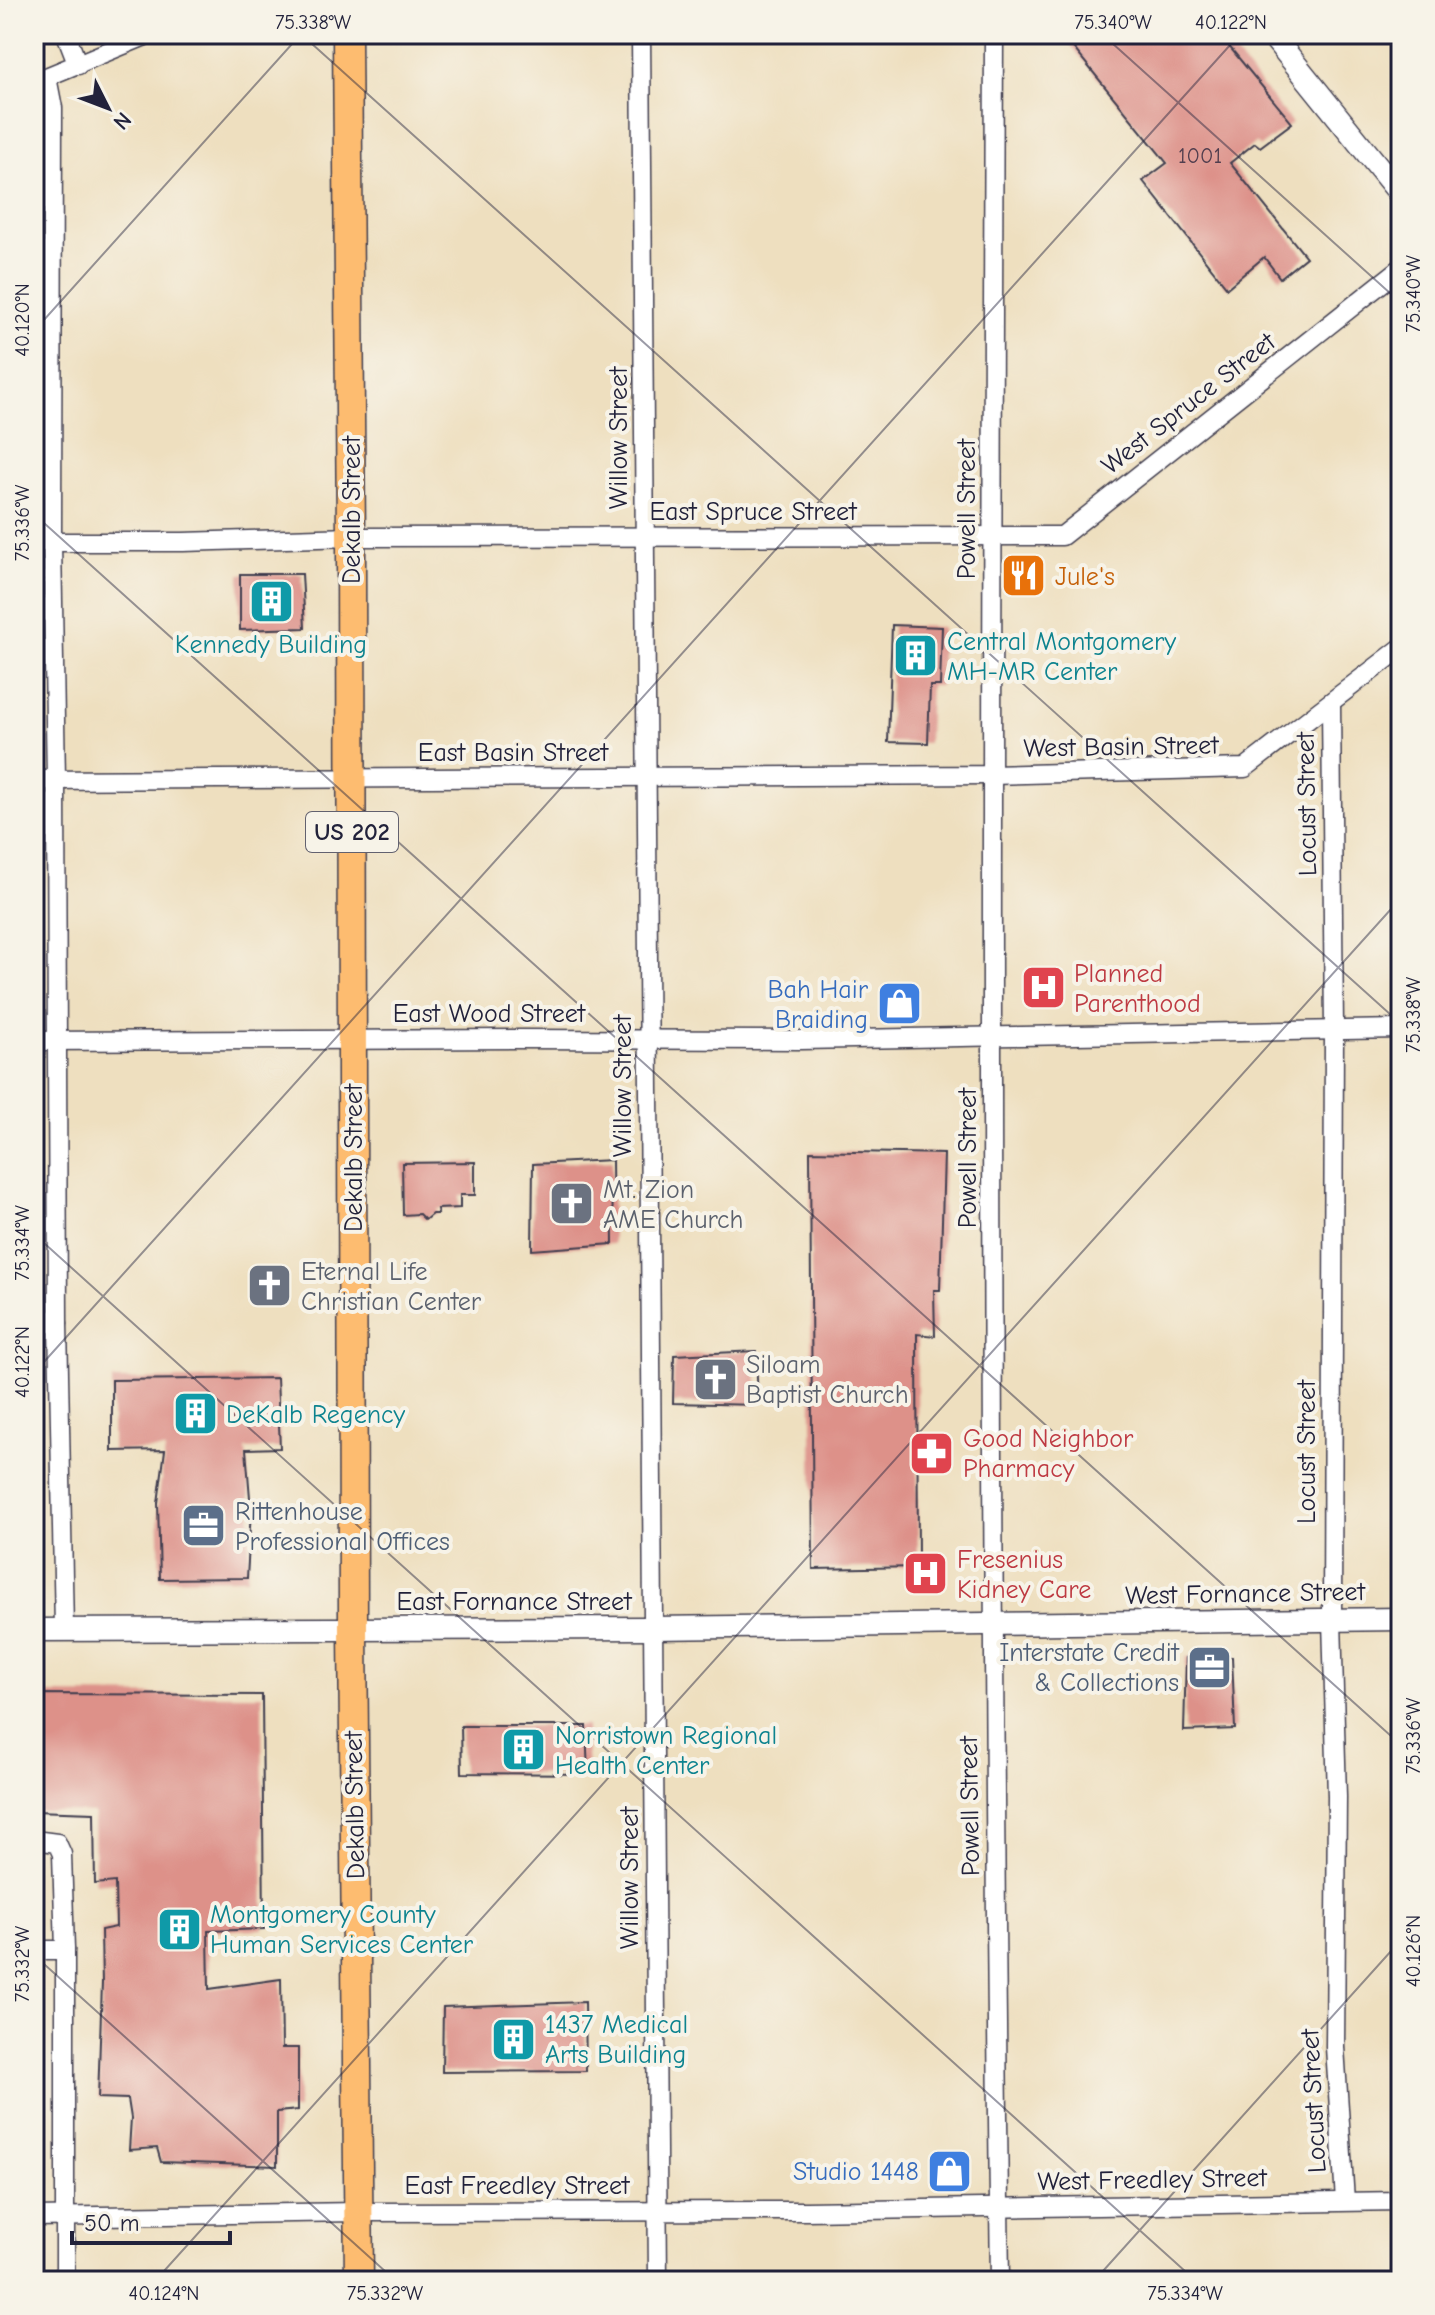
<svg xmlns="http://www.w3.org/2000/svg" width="1435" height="2315" viewBox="0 0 1435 2315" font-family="'Comic Neue',sans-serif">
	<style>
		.building { fill: #dd9189 }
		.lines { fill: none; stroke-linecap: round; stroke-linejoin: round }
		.minor-casing { stroke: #413e4f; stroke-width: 21 }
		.tertiary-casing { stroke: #413e4f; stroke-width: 25 }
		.trunk-casing { stroke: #413e4f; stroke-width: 31 }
		.minor { stroke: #fff; stroke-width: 18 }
		.tertiary { stroke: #fff; stroke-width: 22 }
		.trunk { stroke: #fdbc70; stroke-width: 28 }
		.ticks { fill: none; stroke: #22223b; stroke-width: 2; stroke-opacity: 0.45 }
		.labels { text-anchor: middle; stroke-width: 8; stroke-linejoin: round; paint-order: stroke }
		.number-label { font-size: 22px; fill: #513e4e }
		.shield { fill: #f7f3e8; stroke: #62616f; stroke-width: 2 }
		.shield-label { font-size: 24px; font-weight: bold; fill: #22223b }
		.street-label { font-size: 26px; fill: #22223b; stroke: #f7f3e8 }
		.food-label { font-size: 26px; fill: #c56008; stroke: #f7f3e8; text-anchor: start }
		.culture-label { font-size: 26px; fill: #0d838f; stroke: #f7f3e8; text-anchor: start }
		.health-label { font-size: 26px; fill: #be3a42; stroke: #f7f3e8; text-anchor: start }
		.shop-label { font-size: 26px; fill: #366cbe; stroke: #f7f3e8; text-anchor: end }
		.worship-label { font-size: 26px; fill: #5b616d; stroke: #f7f3e8; text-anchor: start }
		.service-label { font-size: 26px; fill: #4e5e75; stroke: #f7f3e8; text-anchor: start }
		.neatline { fill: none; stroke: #22223b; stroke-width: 3 }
		.ticks-label { font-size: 20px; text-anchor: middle; fill: #22223b }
	</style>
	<rect width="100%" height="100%" fill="#f7f3e8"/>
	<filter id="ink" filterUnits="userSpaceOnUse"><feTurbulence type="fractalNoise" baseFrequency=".0125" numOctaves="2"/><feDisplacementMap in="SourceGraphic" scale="16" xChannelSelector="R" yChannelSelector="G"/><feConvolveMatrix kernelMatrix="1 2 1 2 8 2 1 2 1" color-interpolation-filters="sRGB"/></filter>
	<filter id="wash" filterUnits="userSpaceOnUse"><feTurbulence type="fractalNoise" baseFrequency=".006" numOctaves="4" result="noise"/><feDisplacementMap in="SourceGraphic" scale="32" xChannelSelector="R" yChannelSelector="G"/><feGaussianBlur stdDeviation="1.8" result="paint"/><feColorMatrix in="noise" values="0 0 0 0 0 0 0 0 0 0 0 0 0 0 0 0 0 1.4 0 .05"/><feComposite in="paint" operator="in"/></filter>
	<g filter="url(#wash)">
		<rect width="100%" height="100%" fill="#eedfbf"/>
		<g id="blocks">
			<g class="building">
				<path d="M1062,34H1219L1292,123L1260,147L1255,143L1230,163L1306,257L1280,278L1264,257L1227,288L1143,181L1167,163Z"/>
				<path d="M240,574H302L305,628L240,630Z"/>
				<path d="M892,625L942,627L940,686H930L928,743L888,742Z"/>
				<path d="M810,1151L944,1154L940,1290H934L935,1336L917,1334L918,1567L813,1569Z"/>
				<path d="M612,1160L613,1244L532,1250L533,1164Z"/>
				<path d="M475,1162V1195H460V1208L437,1209L438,1214H432L425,1220L419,1214L403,1215L402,1163Z"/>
				<path d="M756,1351L758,1405L673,1403L674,1355Z"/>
				<path d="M277,1378L280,1448L246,1449L251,1510L247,1578L160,1579L158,1503L165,1450L112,1451V1380Z"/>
				<path d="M1186,1657H1232L1235,1729L1184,1731Z"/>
				<path d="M34,1694L262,1695L264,1929L208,1931L209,1989L281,1979L282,2048H298V2110L277,2112V2166L161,2162L157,2148L129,2150L131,2118L128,2099L98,2098L102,1983L101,1930L116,1927L115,1882L95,1884L94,1813L34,1811Z"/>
				<path d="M461,1726H586L588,1774L462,1773Z"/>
				<path d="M585,2002L586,2071L442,2072L443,2007Z"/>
			</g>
		</g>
	</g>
	<g filter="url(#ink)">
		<use href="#blocks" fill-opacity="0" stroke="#413e4f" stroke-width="2"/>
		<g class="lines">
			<defs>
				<g id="minor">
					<path d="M66,34L78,65"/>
					<path d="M641,34L658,2281"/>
					<path d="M994,34C991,783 990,1532 1000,2281"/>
					<path d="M47,77L53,108L52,542L56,780L58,1323L64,1629"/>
					<path d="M34,82L150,34"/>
					<path d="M34,542H183L351,537L1062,536L1401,268"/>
					<path d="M1331,703L1334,1030L1332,1620L1337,1797L1335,2047L1345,2201"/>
					<path d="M34,780L992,775L1245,768L1401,648"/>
					<path d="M34,1041L520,1039L801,1040L1401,1029"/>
					<path d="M34,1323H58"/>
					<path d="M34,1840L57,1843L62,1854L65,1950V2281"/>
					<path d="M34,1950H65"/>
					<path d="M34,2217L358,2212L806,2211L1401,2201"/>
				</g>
				<g id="tertiary">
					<path d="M1271,34L1401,195"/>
					<path d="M34,1630L653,1628L1401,1619"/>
				</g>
				<path id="trunk" d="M347,34L351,537L353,1630L359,2281"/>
			</defs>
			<use href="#minor" class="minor-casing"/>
			<use href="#tertiary" class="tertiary-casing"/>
			<use href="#trunk" class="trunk-casing"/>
			<use href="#minor" class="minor"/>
			<use href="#tertiary" class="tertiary"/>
			<use href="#trunk" class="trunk"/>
		</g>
	</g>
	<path class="ticks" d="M301,34L1401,1024M1102,34L1401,303M34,331L301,34M34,514L1401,1745M34,1234L1196,2281M34,1373L1240,34M34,1955L396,2281M155,2281L1401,898M1094,2281L1401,1940"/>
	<defs>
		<symbol id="restaurant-square" viewBox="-11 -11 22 22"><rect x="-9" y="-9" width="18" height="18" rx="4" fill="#e8710a" stroke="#f7f3e8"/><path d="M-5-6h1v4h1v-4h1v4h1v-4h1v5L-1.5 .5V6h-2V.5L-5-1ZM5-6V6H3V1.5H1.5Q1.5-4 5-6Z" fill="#fff"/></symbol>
		<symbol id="building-square" viewBox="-11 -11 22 22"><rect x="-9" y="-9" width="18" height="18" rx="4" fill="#0f9aa8" stroke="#f7f3e8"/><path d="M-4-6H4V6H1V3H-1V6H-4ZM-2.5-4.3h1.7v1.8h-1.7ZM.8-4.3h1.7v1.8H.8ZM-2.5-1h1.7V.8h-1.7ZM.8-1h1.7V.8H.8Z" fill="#fff"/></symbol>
		<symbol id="hospital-square" viewBox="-11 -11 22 22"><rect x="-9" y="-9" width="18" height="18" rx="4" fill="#e0444e" stroke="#f7f3e8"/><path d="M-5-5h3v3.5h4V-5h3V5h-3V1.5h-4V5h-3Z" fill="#fff"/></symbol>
		<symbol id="shop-square" viewBox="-11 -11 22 22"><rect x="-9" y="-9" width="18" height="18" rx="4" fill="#3f7fe0" stroke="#f7f3e8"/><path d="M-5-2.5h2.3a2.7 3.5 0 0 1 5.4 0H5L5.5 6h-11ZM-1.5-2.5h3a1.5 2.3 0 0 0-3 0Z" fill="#fff"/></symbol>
		<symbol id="church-square" viewBox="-11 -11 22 22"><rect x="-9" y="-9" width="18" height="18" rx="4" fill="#6b7280" stroke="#f7f3e8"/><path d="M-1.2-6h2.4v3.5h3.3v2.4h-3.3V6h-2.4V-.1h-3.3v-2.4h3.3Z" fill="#fff"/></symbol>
		<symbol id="pharmacy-square" viewBox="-11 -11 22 22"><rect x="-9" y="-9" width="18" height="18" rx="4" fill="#e0444e" stroke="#f7f3e8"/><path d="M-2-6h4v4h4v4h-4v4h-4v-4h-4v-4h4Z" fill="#fff"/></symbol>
		<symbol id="office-square" viewBox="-11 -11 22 22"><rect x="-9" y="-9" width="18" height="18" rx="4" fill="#5c6f8a" stroke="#f7f3e8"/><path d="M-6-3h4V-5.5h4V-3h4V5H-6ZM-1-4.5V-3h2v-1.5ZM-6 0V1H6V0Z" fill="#fff"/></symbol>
	</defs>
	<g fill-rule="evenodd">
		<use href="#restaurant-square" x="998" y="550" width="51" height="51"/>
		<use href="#building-square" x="246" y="576" width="51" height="51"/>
		<use href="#building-square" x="890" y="630" width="51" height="51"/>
		<use href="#hospital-square" x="1018" y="962" width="51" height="51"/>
		<use href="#shop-square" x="874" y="978" width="51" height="51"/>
		<use href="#church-square" x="546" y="1178" width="51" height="51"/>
		<use href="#church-square" x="244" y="1260" width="51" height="51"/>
		<use href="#church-square" x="690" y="1354" width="51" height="51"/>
		<use href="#building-square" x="170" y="1388" width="51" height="51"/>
		<use href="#pharmacy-square" x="906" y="1428" width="51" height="51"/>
		<use href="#office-square" x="178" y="1500" width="51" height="51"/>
		<use href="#hospital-square" x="900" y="1548" width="51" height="51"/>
		<use href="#office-square" x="1184" y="1642" width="51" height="51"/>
		<use href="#building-square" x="498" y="1724" width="51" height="51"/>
		<use href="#building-square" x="154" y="1904" width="51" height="51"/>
		<use href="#building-square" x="488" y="2014" width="51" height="51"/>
		<use href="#shop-square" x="924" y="2146" width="51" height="51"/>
	</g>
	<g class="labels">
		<g class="number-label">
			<text x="1200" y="163">1001</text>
		</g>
		<rect class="shield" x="306" y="812" width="92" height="40" rx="6"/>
		<g class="shield-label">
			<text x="352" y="840">US 202</text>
		</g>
		<g class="street-label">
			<text transform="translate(1188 403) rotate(-38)" y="9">West Spruce Street</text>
			<text transform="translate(618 438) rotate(-90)" y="9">Willow Street</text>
			<text transform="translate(966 509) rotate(-90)" y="9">Powell Street</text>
			<text transform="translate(351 510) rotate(-90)" y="9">Dekalb Street</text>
			<text x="753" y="520">East Spruce Street</text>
			<text transform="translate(1121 746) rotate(-1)" y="9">West Basin Street</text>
			<text x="513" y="761">East Basin Street</text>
			<text transform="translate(1306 804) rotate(-91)" y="9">Locust Street</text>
			<text x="489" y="1022">East Wood Street</text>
			<text transform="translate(622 1086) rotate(-90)" y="9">Willow Street</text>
			<text transform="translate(353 1158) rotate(-90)" y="9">Dekalb Street</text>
			<text transform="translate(967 1158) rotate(-90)" y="9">Powell Street</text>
			<text transform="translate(1306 1452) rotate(-90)" y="9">Locust Street</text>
			<text transform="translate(1245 1593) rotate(-1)" y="9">West Fornance Street</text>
			<text x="514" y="1610">East Fornance Street</text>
			<text transform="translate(354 1805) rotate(-91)" y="9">Dekalb Street</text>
			<text transform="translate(969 1806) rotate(-91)" y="9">Powell Street</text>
			<text transform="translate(629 1878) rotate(-90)" y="9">Willow Street</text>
			<text transform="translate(1313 2101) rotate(-93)" y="9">Locust Street</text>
			<text transform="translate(1152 2179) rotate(-1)" y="9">West Freedley Street</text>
			<text x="517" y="2194">East Freedley Street</text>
		</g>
		<g class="food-label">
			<text x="1055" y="585">Jule's</text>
		</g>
		<g class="culture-label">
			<text x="947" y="650">Central Montgomery<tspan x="947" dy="30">MH-MR Center</tspan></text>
			<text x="271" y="653" text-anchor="middle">Kennedy Building</text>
			<text x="226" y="1423">DeKalb Regency</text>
			<text x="555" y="1744">Norristown Regional<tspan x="555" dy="30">Health Center</tspan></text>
			<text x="210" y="1923">Montgomery County<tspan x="210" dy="30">Human Services Center</tspan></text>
			<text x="545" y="2033">1437 Medical<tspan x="545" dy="30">Arts Building</tspan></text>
		</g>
		<g class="health-label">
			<text x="1074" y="982">Planned<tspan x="1074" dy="30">Parenthood</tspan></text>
			<text x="963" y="1447">Good Neighbor<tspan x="963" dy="30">Pharmacy</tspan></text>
			<text x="957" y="1568">Fresenius<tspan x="957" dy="30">Kidney Care</tspan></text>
		</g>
		<g class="shop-label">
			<text x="868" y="998">Bah Hair<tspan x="868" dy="30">Braiding</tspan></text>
			<text x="919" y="2180">Studio 1448</text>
		</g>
		<g class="worship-label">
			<text x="603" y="1198">Mt. Zion<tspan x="603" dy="30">AME Church</tspan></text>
			<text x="301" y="1280">Eternal Life<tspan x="301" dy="30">Christian Center</tspan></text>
			<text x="746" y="1373">Siloam<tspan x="746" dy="30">Baptist Church</tspan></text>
		</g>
		<g class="service-label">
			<text x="235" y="1520">Rittenhouse<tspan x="235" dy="30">Professional Offices</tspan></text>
			<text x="1179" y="1661" text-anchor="end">Interstate Credit<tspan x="1179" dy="30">&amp; Collections</tspan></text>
		</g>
	</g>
	<rect width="1435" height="2315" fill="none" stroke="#f7f3e8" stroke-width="88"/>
	<g transform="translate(108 108) rotate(132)" stroke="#f7f3e8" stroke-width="6" paint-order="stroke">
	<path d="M0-6L14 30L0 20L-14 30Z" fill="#22223b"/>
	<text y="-12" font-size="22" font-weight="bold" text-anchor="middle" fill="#22223b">N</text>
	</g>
	<path d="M72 2231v12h158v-12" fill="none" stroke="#22223b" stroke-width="4"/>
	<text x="84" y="2231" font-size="24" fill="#22223b" stroke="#f7f3e8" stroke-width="6" paint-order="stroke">50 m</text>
	<rect x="44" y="44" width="1347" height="2227" class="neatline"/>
	<g class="ticks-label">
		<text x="313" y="29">75.338°W</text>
		<text x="1113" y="29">75.340°W</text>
		<text x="1231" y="29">40.122°N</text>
		<text transform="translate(1413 294) rotate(-90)" y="7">75.340°W</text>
		<text transform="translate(22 320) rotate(-90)" y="7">40.120°N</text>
		<text transform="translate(22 523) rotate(-90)" y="7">75.336°W</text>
		<text transform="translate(1413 1015) rotate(-90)" y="7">75.338°W</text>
		<text transform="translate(22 1243) rotate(-90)" y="7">75.334°W</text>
		<text transform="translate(22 1362) rotate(-90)" y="7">40.122°N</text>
		<text transform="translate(1413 1736) rotate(-90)" y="7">75.336°W</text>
		<text transform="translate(1413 1951) rotate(-90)" y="7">40.126°N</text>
		<text transform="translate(22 1964) rotate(-90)" y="7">75.332°W</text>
		<text x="164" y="2300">40.124°N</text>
		<text x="385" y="2300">75.332°W</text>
		<text x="1185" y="2300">75.334°W</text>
	</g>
</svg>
